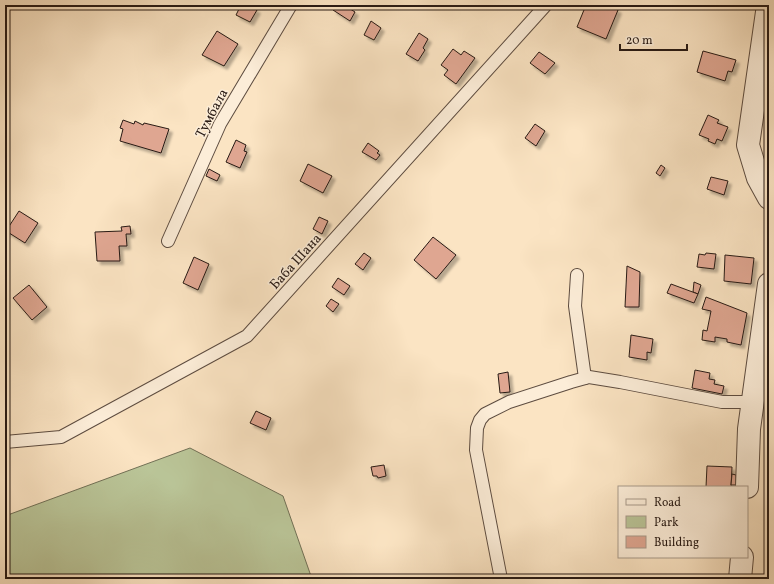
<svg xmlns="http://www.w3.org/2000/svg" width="774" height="584" viewBox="0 0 774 584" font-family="Vollkorn,serif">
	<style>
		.green { fill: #bac598; stroke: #717056 }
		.building { fill: #dfa691; stroke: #281a14; filter: url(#shadow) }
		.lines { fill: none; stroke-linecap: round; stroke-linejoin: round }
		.lane-casing { stroke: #5d4c40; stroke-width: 14 }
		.street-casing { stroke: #5d4c40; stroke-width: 24 }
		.lane { stroke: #fcedd8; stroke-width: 12 }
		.street { stroke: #fcedd8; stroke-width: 22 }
		.labels { text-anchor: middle; stroke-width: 3; stroke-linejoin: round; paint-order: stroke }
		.street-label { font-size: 14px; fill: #281a14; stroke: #fcedd8 }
	</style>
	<defs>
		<filter id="shadow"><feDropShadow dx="3.5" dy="3.5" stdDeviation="1" flood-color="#0004"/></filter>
	</defs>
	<rect width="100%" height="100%" fill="#fbe4c3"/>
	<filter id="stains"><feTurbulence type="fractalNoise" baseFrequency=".005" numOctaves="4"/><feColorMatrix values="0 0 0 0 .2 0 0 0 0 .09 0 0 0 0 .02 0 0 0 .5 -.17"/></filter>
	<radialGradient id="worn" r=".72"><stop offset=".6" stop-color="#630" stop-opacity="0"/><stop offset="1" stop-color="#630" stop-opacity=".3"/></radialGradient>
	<path class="green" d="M190,448L283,496L312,579H5V516Z"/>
	<g class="building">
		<path d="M241,5H248L257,10L250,22L236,15Z"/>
		<path d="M337,5H344L355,12L350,21L333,10Z"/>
		<path d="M586,5H608L618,10L606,39L577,27Z"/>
		<path d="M371,21L381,28L374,40L364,35Z"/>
		<path d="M217,31L238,44L224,66L202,55Z"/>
		<path d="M419,33L428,39L423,48L425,50L418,61L406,54Z"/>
		<path d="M453,49L461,55L464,51L475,58L456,84L444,75L448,70L441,65Z"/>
		<path d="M703,51L736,60L732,72L728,71L725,81L697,72Z"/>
		<path d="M539,52L555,63L545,74L530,63Z"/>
		<path d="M708,115L719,120L717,123L728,127L722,141L717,139L715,144L708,141L709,139L699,135Z"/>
		<path d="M123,120L134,124L135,121L143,125L144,123L169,129L161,153L120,141L123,129L120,128Z"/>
		<path d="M535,124L545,131L536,146L525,138Z"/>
		<path d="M236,140L246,145L244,151L247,152L240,168L226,162Z"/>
		<path d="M368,143L379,151L377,153L380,155L376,160L362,152Z"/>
		<path d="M308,164L332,176L323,193L300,181Z"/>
		<path d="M661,165L665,168L660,176L656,173Z"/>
		<path d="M209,169L220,175L217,181L206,176Z"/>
		<path d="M711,177L728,181L724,195L707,189Z"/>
		<path d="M19,211L38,223L25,243L6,231Z"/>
		<path d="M319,217L328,221L322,234L313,229Z"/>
		<path d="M130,226L131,234H126L127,246H119L120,261H97L95,232L122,231L121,227Z"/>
		<path d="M433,237L456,255L436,279L414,260Z"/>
		<path d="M364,253L371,258L363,270L355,264Z"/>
		<path d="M706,253L716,254L714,269L697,267L699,254L705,255Z"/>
		<path d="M725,255L754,258L751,284L724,281Z"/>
		<path d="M194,257L209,264L198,290L183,283Z"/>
		<path d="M627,266L640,272L639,307H625Z"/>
		<path d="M338,278L350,286L344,295L332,287Z"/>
		<path d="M694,282L701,285L698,294L693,292Z"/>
		<path d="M671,284L698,294L694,303L667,293Z"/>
		<path d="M29,285L47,307L32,320L13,298Z"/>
		<path d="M706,297L747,313L741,345L727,342V339L715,337V342L702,340L703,330L707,331L711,311L702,309Z"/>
		<path d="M331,299L339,304L333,312L326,306Z"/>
		<path d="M631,335L653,339L651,353L647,352V360L629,357Z"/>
		<path d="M695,370L710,373L709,379L715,380L714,384L724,386L722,394L692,388Z"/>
		<path d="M508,372L510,392L500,393L498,374Z"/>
		<path d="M256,411L271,418L266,430L250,423Z"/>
		<path d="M384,465L386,476L378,478L377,476H373L371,467Z"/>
		<path d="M707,466L732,467L731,487H706Z"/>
		<path d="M732,474L736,475V485H731Z"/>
	</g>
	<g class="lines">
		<defs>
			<g id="lane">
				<path d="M168,241L220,124L291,5"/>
				<path d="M577,275L575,306L585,378"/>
				<path d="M5,442L61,437L247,336L545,6"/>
				<path d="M501,579L476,450L477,428L480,420L485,414L509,402L571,382L589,377L620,382L722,402H753"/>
			</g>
			<g id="street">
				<path d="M768,5L748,145L758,178L769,198"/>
				<path d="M747,487L749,429L769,284"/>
				<path d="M740,579L742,557"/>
			</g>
		</defs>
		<use href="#lane" class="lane-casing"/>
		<use href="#street" class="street-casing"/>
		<use href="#lane" class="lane"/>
		<use href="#street" class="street"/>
	</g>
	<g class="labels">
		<g class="street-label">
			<text transform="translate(211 113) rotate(-62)" y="5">Тумбала</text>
			<text transform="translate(295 261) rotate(-48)" y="5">Баба Шана</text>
		</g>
	</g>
	<rect width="774" height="584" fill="none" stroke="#fbe4c3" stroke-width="20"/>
	<rect x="6" y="6" width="762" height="572" fill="none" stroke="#281a14" stroke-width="2"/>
	<rect x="10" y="10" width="754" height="564" fill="none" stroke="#281a14"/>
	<rect x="618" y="486" width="130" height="72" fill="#fcedd8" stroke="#a7998a"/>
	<rect x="626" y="499" width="20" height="6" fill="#fcedd8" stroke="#a7998a"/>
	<text x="654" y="506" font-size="12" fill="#281a14">Road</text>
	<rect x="626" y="516" width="20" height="12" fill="#bac598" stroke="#a7998a"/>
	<text x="654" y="526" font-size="12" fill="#281a14">Park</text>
	<rect x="626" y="536" width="20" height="12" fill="#dfa691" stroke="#a7998a"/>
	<text x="654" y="546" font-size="12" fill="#281a14">Building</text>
	<path d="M620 44v6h67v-6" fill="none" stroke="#281a14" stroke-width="2"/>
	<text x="626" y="44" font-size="12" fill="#281a14" stroke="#fcedd8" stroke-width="3" paint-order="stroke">20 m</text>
	<rect width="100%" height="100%" filter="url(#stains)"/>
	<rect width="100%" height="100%" fill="url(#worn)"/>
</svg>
